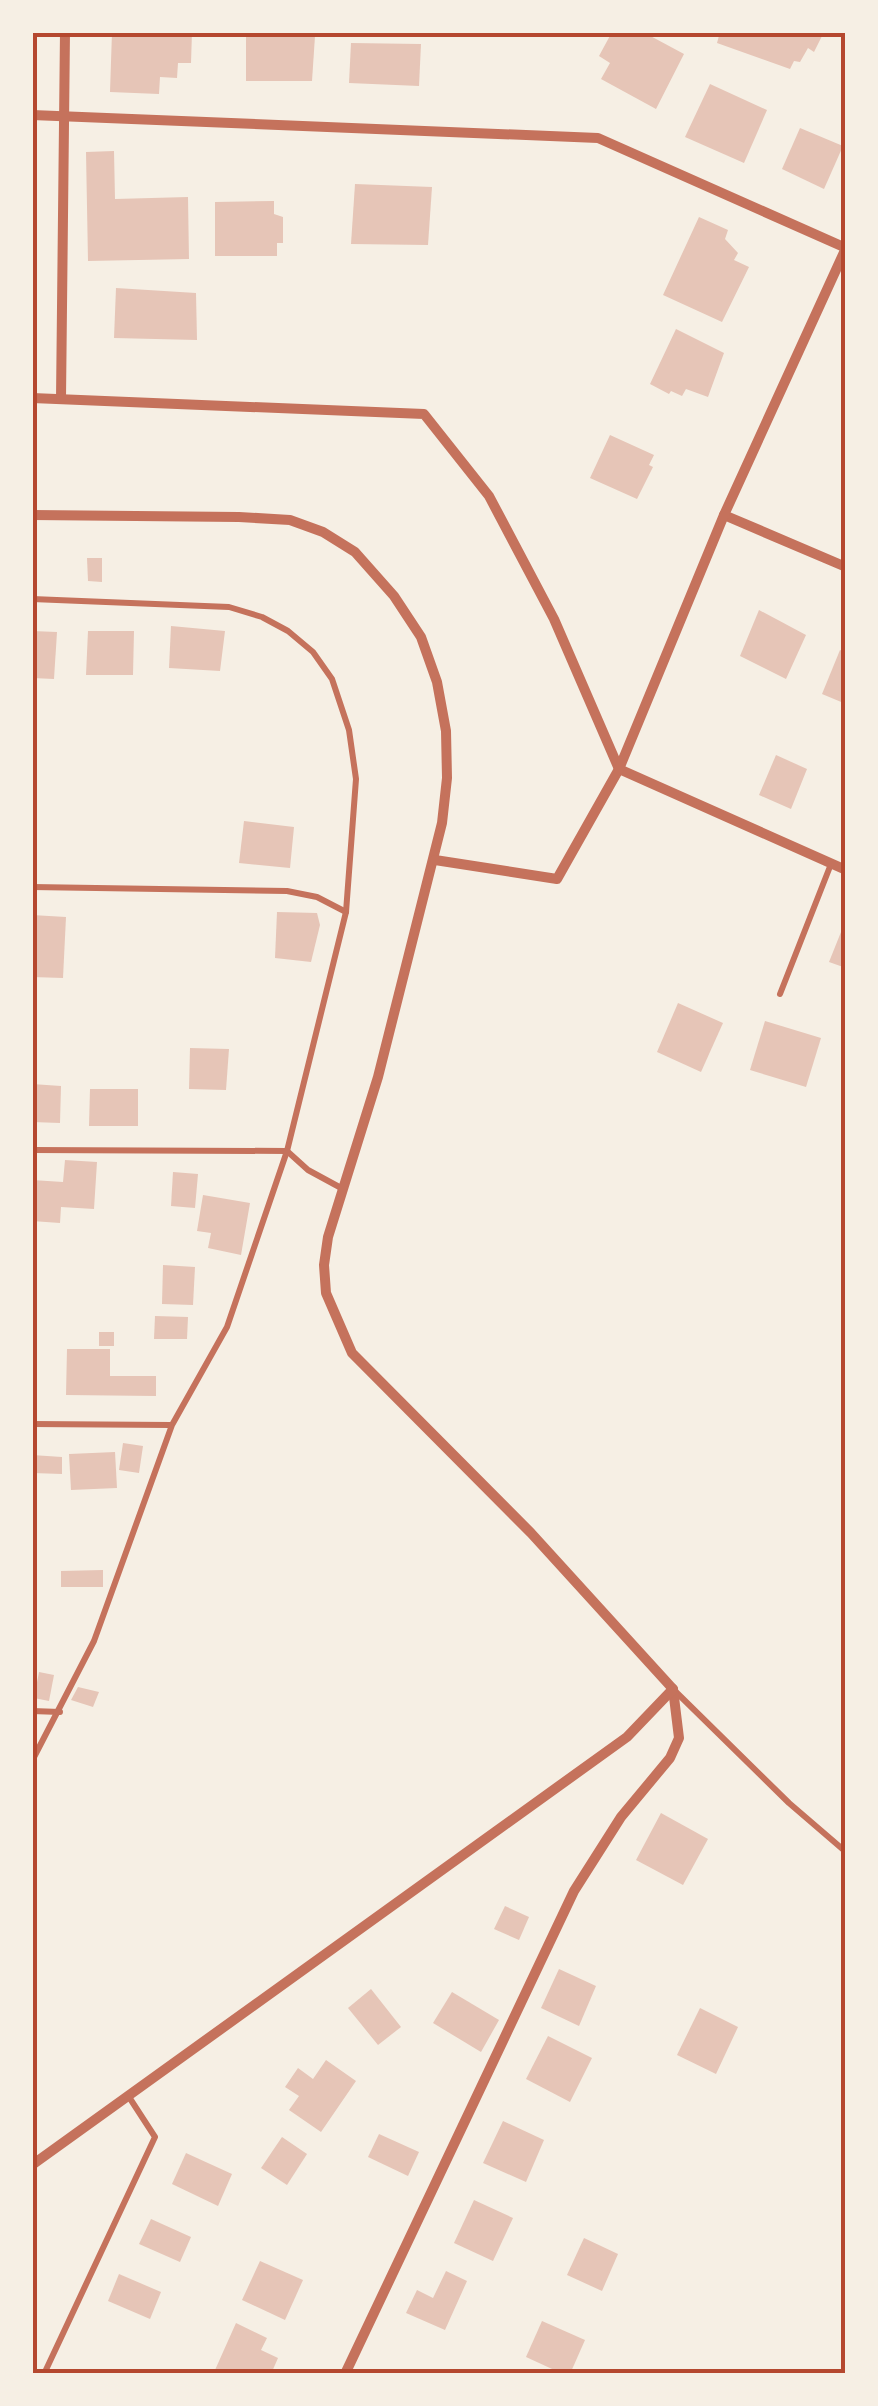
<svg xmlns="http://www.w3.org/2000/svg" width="878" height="2406" viewBox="0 0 878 2406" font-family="'DejaVu Sans',sans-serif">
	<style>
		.building { fill: #e6c5b7 }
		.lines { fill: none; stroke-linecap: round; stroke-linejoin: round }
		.service { stroke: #c5725c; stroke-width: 6 }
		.minor { stroke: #c5725c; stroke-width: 10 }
		.neatline { fill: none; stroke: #b5482f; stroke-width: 4 }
	</style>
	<rect width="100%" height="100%" fill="#f6efe4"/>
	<g class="building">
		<path d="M112,32H192L191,63H178L177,78L160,77L159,94L110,92Z"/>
		<path d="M612,32H643L684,54L656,109L601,79L610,63L599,56Z"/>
		<path d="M720,32H824L814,52L808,48L800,62L794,61L790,69L717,43Z"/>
		<path d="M246,36H315L312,81H246Z"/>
		<path d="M351,43L421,44L419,86L349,83Z"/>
		<path d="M710,84L767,110L744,163L685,137Z"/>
		<path d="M800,128L843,146L824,189L782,169Z"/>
		<path d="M114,151L115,199L188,197L189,259L88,261L86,152Z"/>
		<path d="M355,184L432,187L428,245L351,244Z"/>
		<path d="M274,201V214L283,217V243H277V256H215V202Z"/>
		<path d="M699,217L728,230L725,239L738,253L734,260L749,267L722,322L663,295Z"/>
		<path d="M116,288L196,293L197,340L114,338Z"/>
		<path d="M676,329L724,353L708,397L686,389L682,396L671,391L669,394L650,384Z"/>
		<path d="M610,435L654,455L649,465L653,467L637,499L590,478Z"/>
		<path d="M87,558H102V582L88,581Z"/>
		<path d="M759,610L806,635L786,679L740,656Z"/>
		<path d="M171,626L225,631L220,671L169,668Z"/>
		<path d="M32,631L57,632L54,679L32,678Z"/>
		<path d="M88,631H134L133,675H86Z"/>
		<path d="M840,650L846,653V704L822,694Z"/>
		<path d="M776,755L807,769L791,809L759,795Z"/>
		<path d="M244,821L294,827L290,868L239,863Z"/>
		<path d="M277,912L317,913L320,925L311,962L275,958Z"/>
		<path d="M32,915L66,917L63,978L32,977Z"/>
		<path d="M845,922H846V968L829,962Z"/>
		<path d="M678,1003L723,1023L701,1072L657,1052Z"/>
		<path d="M765,1021L821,1038L806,1087L750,1070Z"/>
		<path d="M190,1048L229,1049L226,1090L189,1089Z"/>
		<path d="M32,1084L61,1086L60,1123L32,1122Z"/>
		<path d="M90,1089H138V1126H89Z"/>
		<path d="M65,1160L97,1162L94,1209L61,1207L60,1223L32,1221V1180L63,1182Z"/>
		<path d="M173,1172L198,1174L195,1208L171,1206Z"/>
		<path d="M203,1195L250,1203L241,1255L208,1248L211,1233L197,1231Z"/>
		<path d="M163,1265L195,1267L193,1305L162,1304Z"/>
		<path d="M155,1316L188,1317L187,1339H154Z"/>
		<rect x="99" y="1332" width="15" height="14"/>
		<path d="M67,1349H110V1376H156V1396L66,1395Z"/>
		<path d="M123,1443L143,1446L139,1473L119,1470Z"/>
		<path d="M115,1452L117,1488L71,1490L69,1454Z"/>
		<path d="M32,1455L62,1457V1474L32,1473Z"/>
		<path d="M103,1570V1587H61V1571Z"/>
		<path d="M39,1672L54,1675L49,1701L34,1698Z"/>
		<path d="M78,1687L99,1692L93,1707L71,1700Z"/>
		<path d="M661,1813L708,1839L683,1885L636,1860Z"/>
		<path d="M505,1906L529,1917L519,1940L494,1929Z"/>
		<path d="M559,1969L596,1986L579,2026L541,2008Z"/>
		<path d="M371,1989L401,2027L378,2045L348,2008Z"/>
		<path d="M452,1992L499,2020L481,2052L433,2023Z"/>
		<path d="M700,2008L738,2027L716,2074L677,2055Z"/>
		<path d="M548,2036L592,2058L570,2102L526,2079Z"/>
		<path d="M326,2060L356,2081L321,2132L289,2110L299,2096L285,2087L298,2068L313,2079Z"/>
		<path d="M503,2121L544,2140L526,2182L483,2163Z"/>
		<path d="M379,2134L419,2152L408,2176L368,2157Z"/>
		<path d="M282,2137L307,2154L287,2185L261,2168Z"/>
		<path d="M186,2153L232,2174L218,2206L172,2184Z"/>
		<path d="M474,2200L513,2218L493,2261L454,2243Z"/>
		<path d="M151,2219L191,2237L180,2262L139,2244Z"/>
		<path d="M584,2238L618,2254L602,2291L567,2275Z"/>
		<path d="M260,2261L303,2280L285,2320L242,2300Z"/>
		<path d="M446,2271L467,2281L445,2330L406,2313L417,2290L433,2298Z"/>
		<path d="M119,2274L161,2292L150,2319L108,2301Z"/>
		<path d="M542,2321L585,2340L570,2374H563L526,2357Z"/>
		<path d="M236,2323L267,2338L261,2350L278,2358L271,2374L250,2370L249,2374H221L215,2370Z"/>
	</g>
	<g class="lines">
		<g class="service">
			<path d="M32,599L229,607L262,617L288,631L313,652L332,679L349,730L356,779L346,912L287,1151L227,1327L172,1425L94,1641L32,1761"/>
			<path d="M32,887L287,891L317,897L346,912"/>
			<path d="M780,994L831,864"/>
			<path d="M32,1150L287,1151L308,1170L343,1189"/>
			<path d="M32,1424L171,1425"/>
			<path d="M676,1692L789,1803L846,1852"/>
			<path d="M32,1711L60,1712"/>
			<path d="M44,2374L155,2137L129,2097"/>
		</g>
		<g class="minor">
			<path d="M32,115L598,138L846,248"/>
			<path d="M32,398L424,414L489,496L554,619L619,769L846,870"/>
			<path d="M61,399L65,32"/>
			<path d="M32,515L239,517L290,520L323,532L355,552L394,596L421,637L437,682L446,731L447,778L442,823L378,1077L328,1237L324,1265L326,1293L352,1353L531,1533L673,1689L679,1738L670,1758L621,1817L574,1891L345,2374"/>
			<path d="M724,515L846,567"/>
			<path d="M435,860L557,879L619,769L724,515L846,248"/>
			<path d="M32,2165L627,1737L673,1689"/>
		</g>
	</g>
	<rect width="878" height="2406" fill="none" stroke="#f6efe4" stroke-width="70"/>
	<rect x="35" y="35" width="808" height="2336" class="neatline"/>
</svg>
